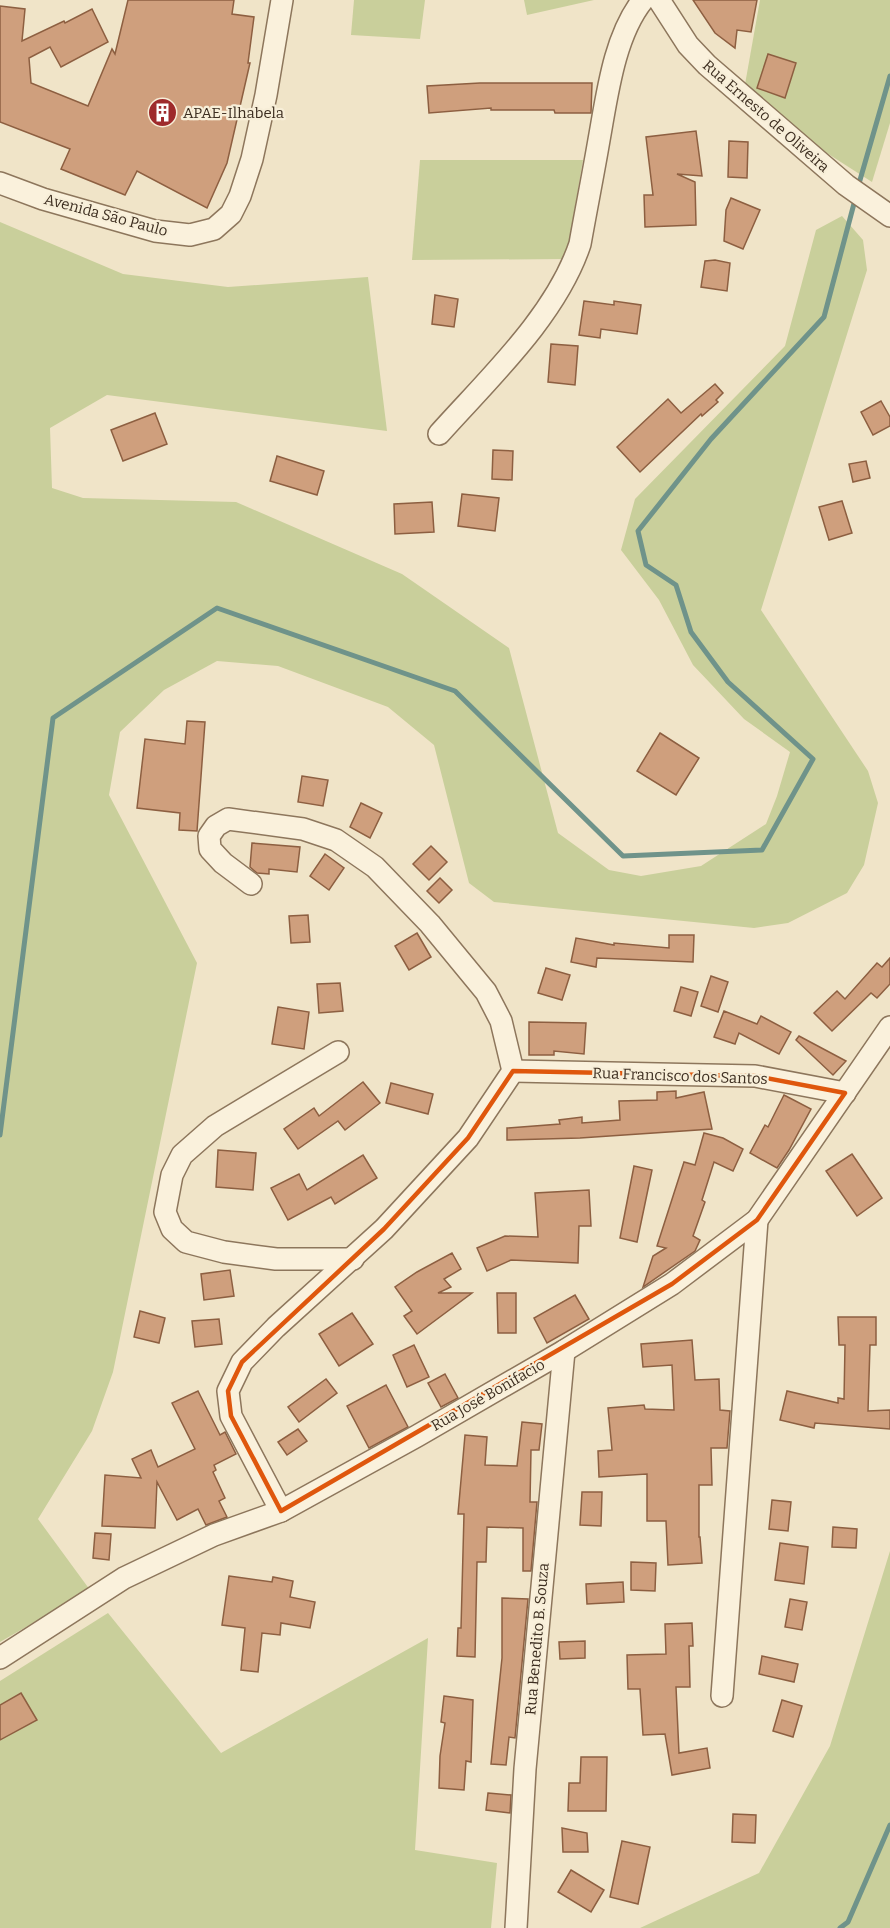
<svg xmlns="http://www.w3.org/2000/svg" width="890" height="1928" viewBox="0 0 890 1928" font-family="Bitter,serif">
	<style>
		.green { fill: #c9cf9b }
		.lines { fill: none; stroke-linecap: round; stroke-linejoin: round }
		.stream { stroke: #6f938a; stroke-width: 5 }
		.building { fill: #cf9f7d; stroke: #8d5f41; stroke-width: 1.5 }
		.street-casing { stroke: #8d765c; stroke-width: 24 }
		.street { stroke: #faf1dc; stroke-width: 21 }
		.marked { fill: none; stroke: #df570d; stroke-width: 4.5; stroke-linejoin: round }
		.labels { text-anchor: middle; stroke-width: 4.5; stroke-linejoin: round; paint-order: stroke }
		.poi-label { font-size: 15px; fill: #3d2e20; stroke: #f7eed8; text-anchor: start }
		.street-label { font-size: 15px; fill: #3d2e20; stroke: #f7eed8 }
	</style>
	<rect width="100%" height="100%" fill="#f0e4c8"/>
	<g class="green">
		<path d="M354,0H425L420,39L351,35Z"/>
		<path d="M524,0H594L527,15Z"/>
		<path d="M760,0H890V123L872,182L808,141L744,90Z"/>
		<path d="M420,160H583L566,259L412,260Z"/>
		<path d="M842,216L863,240L867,270L761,610L868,771L878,803L864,865L847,893L788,923L754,928L494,902L469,883L434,745L388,707L278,666L217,661L164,690L120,732L109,795L197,963L113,1372L92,1431L38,1519L90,1590L0,1642V222L123,274L228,287L368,277L387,431L107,395L50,428L52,488L83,498L236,502L402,574L509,648L558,833L609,870L641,876L701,866L766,824L777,796L790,752L744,719L693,665L659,600L621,550L635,499L785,346L816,230Z"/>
		<path d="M890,1551V1928H640L759,1873L830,1746Z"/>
		<path d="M108,1613L221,1753L428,1638L415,1850L497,1863L491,1928H0V1681Z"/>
	</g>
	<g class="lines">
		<g class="stream">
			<path d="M858,187L890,76"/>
			<path d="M0,1135L53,718L217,608L455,691L623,856L762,850L813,759L728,682L691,632L676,585L646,565L638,531L711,439L824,317L856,196"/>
			<path d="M840,1928L848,1922L890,1825"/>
		</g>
	</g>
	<g class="building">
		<path d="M128,0H234L232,14L254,17L248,63H250L227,163L207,208L137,171L125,195L61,169L70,149L0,122V6L25,9L22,41L64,21L65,23L92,9L108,42L61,67L50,47L29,58L31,83L88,106L112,49L115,54Z"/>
		<path d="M693,0H757L751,32L737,30L735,48L715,33Z"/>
		<path d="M768,54L796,63L785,98L757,88Z"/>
		<path d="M480,83H592L591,113H555L554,110H491V108L429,113L427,86Z"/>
		<path d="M696,131L702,176L677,174L695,182L696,225L645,227L644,195H653L646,137Z"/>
		<path d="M729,141L748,142L747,178L728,177Z"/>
		<path d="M731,198L760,210L743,249L724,241L726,210Z"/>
		<path d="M715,260L730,263L727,291L701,287L705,261Z"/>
		<path d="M435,295L458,299L454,327L432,324Z"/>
		<path d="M584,301L614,305V301L641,305L637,334L601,329L600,338L579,335Z"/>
		<path d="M551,344L578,346L575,385L548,382Z"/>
		<path d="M715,384L723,393L716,400L718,402L702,416L701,414L640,472L617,447L668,399L681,413Z"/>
		<path d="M881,401L890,417V426L873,435L861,412Z"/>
		<path d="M155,413L167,444L123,461L111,430Z"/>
		<path d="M493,450L513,451L512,480L492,479Z"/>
		<path d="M277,456L324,471L317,495L270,481Z"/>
		<path d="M866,461L870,478L853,482L849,464Z"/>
		<path d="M462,494L499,498L495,531L458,526Z"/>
		<path d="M842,501L852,533L829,540L819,507Z"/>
		<path d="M432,502L434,532L395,534L394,504Z"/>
		<path d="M187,721L205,722L197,831L179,830L180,813L137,808L145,739L185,744Z"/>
		<path d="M660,733L699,758L676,795L637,771Z"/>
		<path d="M302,776L328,780L323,806L298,802Z"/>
		<path d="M361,803L382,813L370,838L350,827Z"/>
		<path d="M252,843L300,847L297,872L269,869V874L257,873L250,867Z"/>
		<path d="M431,846L447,862L429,880L413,864Z"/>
		<path d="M325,854L344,868L329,890L310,876Z"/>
		<path d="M440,878L452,890L439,903L427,891Z"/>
		<path d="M308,915L310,942L291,943L289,916Z"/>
		<path d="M417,933L431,957L409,970L395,946Z"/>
		<path d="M669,935H694L693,962L597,958L596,967L571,962L576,938L614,945V943L669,948Z"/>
		<path d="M890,958V984L877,998L871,993L832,1031L814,1013L837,991L845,999L877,963L882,967Z"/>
		<path d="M546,968L570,975L562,1000L538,993Z"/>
		<path d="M711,976L728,982L718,1012L701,1006Z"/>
		<path d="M340,983L343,1011L319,1013L317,984Z"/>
		<path d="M681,987L698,992L691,1016L674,1011Z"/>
		<path d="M278,1007L309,1012L304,1049L272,1044Z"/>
		<path d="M724,1011L757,1024L761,1016L791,1032L779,1054L739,1033L735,1044L714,1037Z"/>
		<path d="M529,1022L586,1023L584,1054L554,1051V1055H529Z"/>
		<path d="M799,1036L846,1061L833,1075L796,1040Z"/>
		<path d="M363,1082L380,1103L345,1130L338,1121L298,1149L284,1129L314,1108L319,1116Z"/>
		<path d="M391,1083L433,1094L428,1114L386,1103Z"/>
		<path d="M676,1091V1098L704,1092L712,1129L580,1138L507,1140V1128L560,1124L559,1120L582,1117V1123L620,1120L619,1101L657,1100V1092Z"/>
		<path d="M784,1095L811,1109L789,1150L777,1168L750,1153L765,1125L768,1127Z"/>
		<path d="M704,1133L723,1138L743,1149L733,1171L714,1162L702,1200L705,1202L693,1236L700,1240L695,1251L643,1287L653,1256L666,1248L657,1246L684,1162L695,1165Z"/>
		<path d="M218,1150L256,1153L253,1190L216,1187Z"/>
		<path d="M852,1154L882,1198L857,1216L826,1171Z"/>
		<path d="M363,1155L377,1178L335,1204L331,1197L288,1220L271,1188L299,1174L307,1190Z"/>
		<path d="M634,1166L652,1170L637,1242L620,1238Z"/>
		<path d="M589,1190L591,1226H579L578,1263L511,1260L487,1271L477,1248L505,1236L538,1237L535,1193Z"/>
		<path d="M452,1253L461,1269L444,1279L451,1287L438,1293H472L417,1334L404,1316L412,1311L395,1287L417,1272Z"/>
		<path d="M230,1270L234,1296L204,1300L201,1274Z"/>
		<path d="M497,1293H516V1333H498Z"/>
		<path d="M575,1295L589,1319L547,1343L534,1318Z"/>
		<path d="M140,1311L165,1318L159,1343L134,1337Z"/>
		<path d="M352,1313L373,1344L339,1366L319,1334Z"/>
		<path d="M838,1317H876V1345H870L868,1411L890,1410V1429L815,1423L814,1428L780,1420L787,1391L838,1403V1398L844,1399L845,1345H839Z"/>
		<path d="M219,1319L222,1344L195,1347L192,1321Z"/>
		<path d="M692,1340L695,1380L719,1379L720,1410L730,1411L727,1448H711L712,1485H699V1537H700L702,1563L668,1565L666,1521H647V1474L599,1477L598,1451L612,1450L608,1408L644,1405L645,1409L674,1410L672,1365L643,1367L641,1344Z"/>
		<path d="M414,1345L429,1377L407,1387L393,1355Z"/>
		<path d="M445,1374L458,1398L441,1407L428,1383Z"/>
		<path d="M326,1379L337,1393L299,1422L288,1407Z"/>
		<path d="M386,1385L408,1427L369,1448L347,1406Z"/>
		<path d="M198,1391L220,1435L225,1432L236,1454L214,1465L216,1470L213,1472L225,1498L219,1501L227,1517L206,1525L198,1509L177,1520L157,1482L155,1528L102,1526L105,1475L141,1478L132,1459L151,1450L158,1467L195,1449L172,1403Z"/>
		<path d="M522,1422L542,1424L539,1450H531L530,1502H537L531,1571H523V1528L487,1527L486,1562H477L475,1657L457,1656L458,1628H461L464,1514H458L465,1435L487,1437L485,1465L517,1466Z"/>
		<path d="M298,1429L307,1441L287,1455L278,1442Z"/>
		<path d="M582,1492H602L601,1526L580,1525Z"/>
		<path d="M772,1500L791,1502L788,1531L769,1529Z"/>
		<path d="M833,1527L857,1529L856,1548L832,1547Z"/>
		<path d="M95,1533L111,1534L109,1560L93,1558Z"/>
		<path d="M780,1543L808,1547L804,1584L775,1580Z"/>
		<path d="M631,1562L656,1563L655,1591L631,1590Z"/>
		<path d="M229,1576L272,1582L273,1577L293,1581L290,1597L315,1602L310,1628L281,1623L280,1635L262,1633L258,1672L241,1670L245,1628L222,1625Z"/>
		<path d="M623,1582L624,1602L587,1604L586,1584Z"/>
		<path d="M502,1598L528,1599L515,1738L509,1737L506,1765L491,1764L502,1658Z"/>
		<path d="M790,1599L807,1602L802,1630L785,1627Z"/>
		<path d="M692,1623L693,1646H689L690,1687H676L679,1753L707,1748L710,1768L672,1775L665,1734L643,1735L640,1689H628L627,1655L666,1654L665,1624Z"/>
		<path d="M585,1641V1658L560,1659L559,1642Z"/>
		<path d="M762,1656L798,1664L794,1682L759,1674Z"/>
		<path d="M21,1693L37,1720L0,1740V1705Z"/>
		<path d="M444,1696L473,1700L471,1762L466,1761L464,1790L439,1788L440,1756L445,1723L441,1722Z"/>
		<path d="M782,1700L802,1706L793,1737L773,1731Z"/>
		<path d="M581,1757H607L606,1811H568L569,1783H580Z"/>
		<path d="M488,1793L511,1795L510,1813L486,1810Z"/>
		<path d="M733,1814L756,1815L755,1843L732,1842Z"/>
		<path d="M562,1828L587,1833L588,1852H563Z"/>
		<path d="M622,1841L650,1847L638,1904L610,1897Z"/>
		<path d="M571,1870L604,1890L591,1912L558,1892Z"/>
	</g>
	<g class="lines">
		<defs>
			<g id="street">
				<path d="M659,0L688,45L707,65L846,185L890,216"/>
				<path d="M0,183L43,199L155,231L190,235L214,229L231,214L240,196L252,159L266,95L282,0"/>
				<path d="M439,434C489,378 556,316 580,244C586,210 593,175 599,140C607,96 614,36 643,0"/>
				<path d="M251,884L223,863L210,849L209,836L216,826L228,819L303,829L336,840L375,867L430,924L486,992L501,1021L513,1071L468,1138L384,1229L276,1327L242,1362L228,1391L231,1416L281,1511"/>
				<path d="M338,1052L215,1126L182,1155L172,1175L165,1212L172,1229L186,1242L224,1252L276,1259H353"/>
				<path d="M513,1071L755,1076L845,1093"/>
				<path d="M0,1658L124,1578L214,1535L281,1511L417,1436L564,1351L672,1284L757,1220L890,1027"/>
				<path d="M722,1696L757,1220"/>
				<path d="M516,1928L525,1769L564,1351"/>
			</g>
		</defs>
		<use href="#street" class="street-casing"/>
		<use href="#street" class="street"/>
	</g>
	<path class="marked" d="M513,1071L755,1076L845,1093L757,1220L672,1284L281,1511L231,1416L228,1391L242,1362L384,1229L468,1138Z"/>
	<defs>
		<symbol id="building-disc" viewBox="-11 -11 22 22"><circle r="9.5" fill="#9e2a2b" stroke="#f7eed8"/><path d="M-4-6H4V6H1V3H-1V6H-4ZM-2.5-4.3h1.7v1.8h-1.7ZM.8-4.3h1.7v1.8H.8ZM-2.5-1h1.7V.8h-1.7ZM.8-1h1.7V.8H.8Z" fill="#fff"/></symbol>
	</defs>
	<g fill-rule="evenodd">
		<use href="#building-disc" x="146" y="96" width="33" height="33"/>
	</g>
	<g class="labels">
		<g class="poi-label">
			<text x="183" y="118">APAE-Ilhabela</text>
		</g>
		<g class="street-label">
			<text transform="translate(766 116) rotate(41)" y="5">Rua Ernesto de Oliveira</text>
			<text transform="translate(106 215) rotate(15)" y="5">Avenida São Paulo</text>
			<text transform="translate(680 1076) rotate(2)" y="5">Rua Francisco dos Santos</text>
			<text transform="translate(488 1395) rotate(-30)" y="5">Rua José Bonifacio</text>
			<text transform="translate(537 1639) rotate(-85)" y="5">Rua Benedito B. Souza</text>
		</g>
	</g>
</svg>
